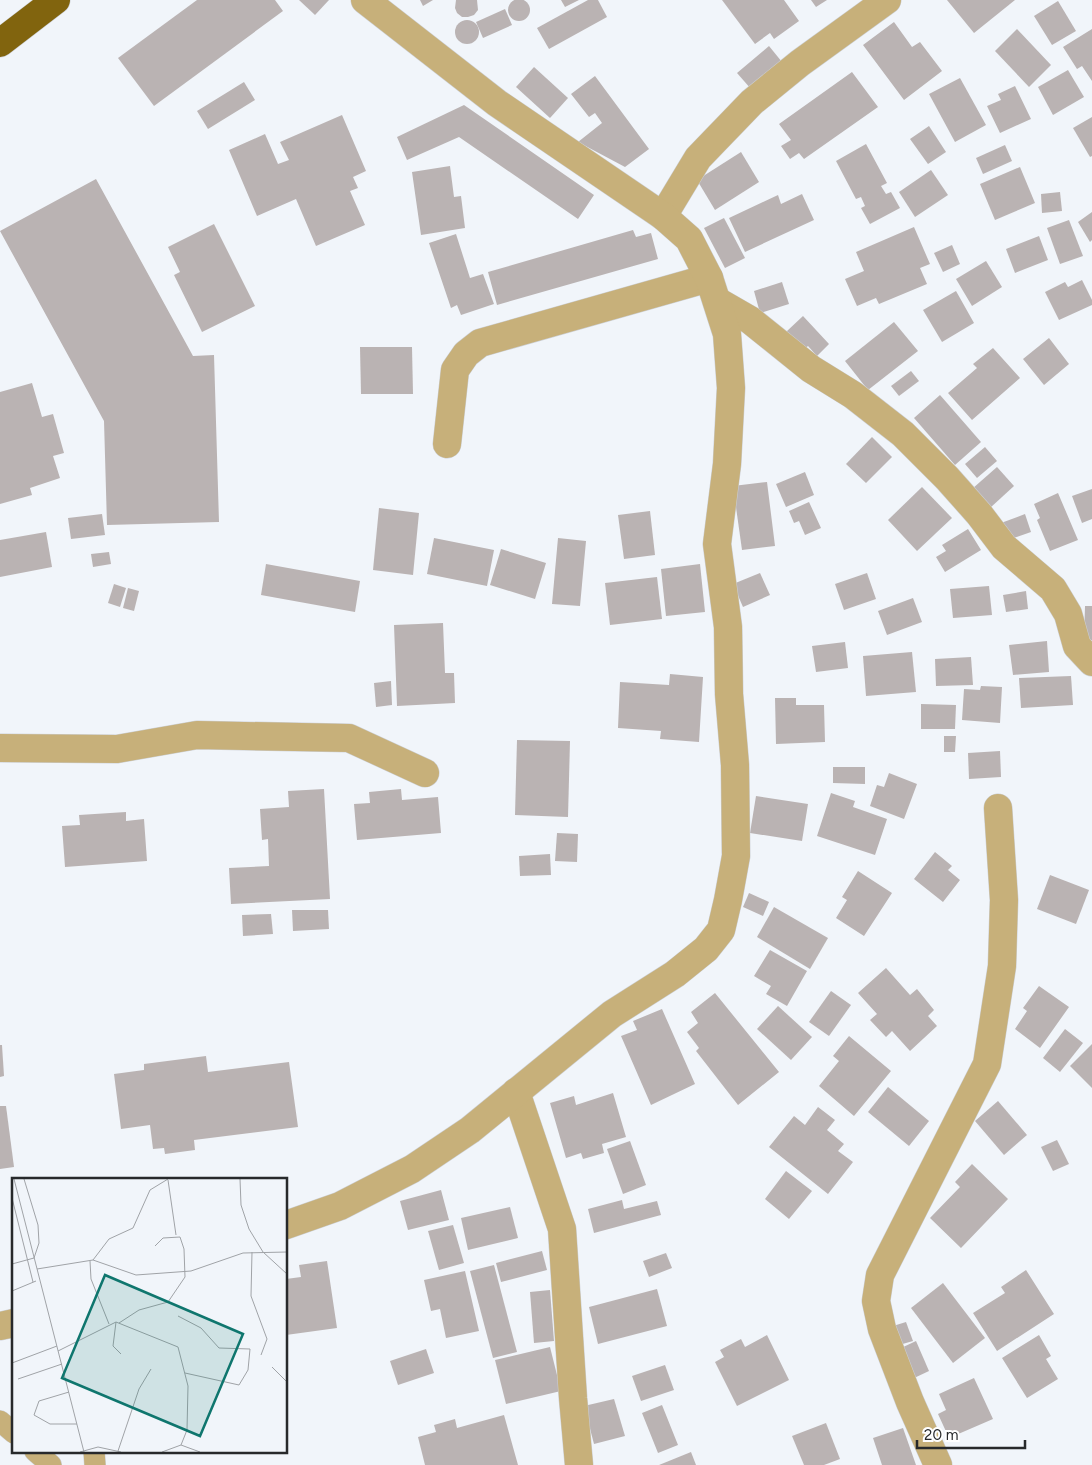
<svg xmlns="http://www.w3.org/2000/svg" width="1092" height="1465" viewBox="0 0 1092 1465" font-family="Figtree,sans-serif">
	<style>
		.building { fill: #bab3b3 }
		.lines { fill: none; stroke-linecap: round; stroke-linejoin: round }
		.lane-casing { stroke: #cdd0d5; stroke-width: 22 }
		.street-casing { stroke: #cdd0d5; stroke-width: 29 }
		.highway-casing { stroke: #cdd0d5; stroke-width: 29 }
		.lane { stroke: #c7b07a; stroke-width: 21 }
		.street { stroke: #c7b07a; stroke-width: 28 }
		.highway { stroke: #81640e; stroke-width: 28 }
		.inset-road { fill: none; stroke: #a0a3a7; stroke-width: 1 }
		.view { fill: #0f766e; fill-opacity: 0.15; stroke: #0f766e; stroke-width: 2.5 }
		.inset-edge { fill: none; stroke: #27292b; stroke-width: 2.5 }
	</style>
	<rect width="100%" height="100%" fill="#f1f5fa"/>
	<g class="building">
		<circle cx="519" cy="10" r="11"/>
		<path d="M197,0H275L283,11L154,106L118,58Z"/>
		<path d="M299,0H329L315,15Z"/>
		<path d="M420,0H433L423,6Z"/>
		<path d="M456,0H477L478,10L474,15L468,17H462L457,13L455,8Z"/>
		<path d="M561,0H579L565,7Z"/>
		<path d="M588,0H598L607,17L549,49L537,28Z"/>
		<path d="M722,0H784L799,21L774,39L770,33L755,44Z"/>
		<path d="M811,0H827L816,7Z"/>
		<path d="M947,0H1015L974,33Z"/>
		<path d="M1058,1L1076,31L1052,45L1034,16Z"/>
		<path d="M505,9L512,25L483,38L476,22Z"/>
		<circle cx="467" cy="32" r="12"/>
		<path d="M894,22L912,47L920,42L942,71L904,100L863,45Z"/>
		<path d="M1017,29L1051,65L1029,87L995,51Z"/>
		<path d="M1092,29V81L1082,66L1077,69L1063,47Z"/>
		<path d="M769,46L782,62L751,89L737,73Z"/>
		<path d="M534,67L568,98L550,118L516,87Z"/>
		<path d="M1068,70L1084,97L1053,115L1038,87Z"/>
		<path d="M852,72L878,107L804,159L799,153L790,159L781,146L791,140L779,124Z"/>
		<path d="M595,76L649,149L625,167L578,142L602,123L595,113L589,117L571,94Z"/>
		<path d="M960,78L986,125L955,142L929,94Z"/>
		<path d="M244,82L255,100L208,129L197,111Z"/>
		<path d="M1015,86L1031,119L1000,133L987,106L1001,100L998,94Z"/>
		<path d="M464,105L594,195L578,219L459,137L407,160L397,137Z"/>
		<path d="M342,115L366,171L353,177L358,188L350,191L365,225L316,246L296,199L257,216L229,150L265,134L278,164L289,160L280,142Z"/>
		<path d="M1092,117V156L1090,157L1073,128Z"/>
		<path d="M929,126L946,152L928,164L910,139Z"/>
		<path d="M866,144L887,183L881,186L886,194L891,192L900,208L870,224L861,208L865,206L861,197L856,199L836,161Z"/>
		<path d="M1005,145L1012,161L983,174L976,158Z"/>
		<path d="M741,152L759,182L715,210L697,180Z"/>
		<path d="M450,166L454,197L461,196L465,228L421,235L412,172Z"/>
		<path d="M1020,167L1035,203L995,220L980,184Z"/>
		<path d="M931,170L948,195L915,217L899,192Z"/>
		<path d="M96,179L193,356L214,355L219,522L107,525L104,421L0,231Z"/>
		<path d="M1060,192L1062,211L1042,213L1041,194Z"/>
		<path d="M802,194L814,220L745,252L729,218L778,195L781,204Z"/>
		<path d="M1092,212V240L1090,242L1078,222Z"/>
		<path d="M724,218L745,258L725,268L704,228Z"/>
		<path d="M1069,220L1083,256L1060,264L1047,228Z"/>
		<path d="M214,224L255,306L202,332L174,275L180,272L168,247Z"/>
		<path d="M914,227L930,264L920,268L927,284L879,304L876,298L857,306L845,279L864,271L856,252Z"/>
		<path d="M633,230L636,237L651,233L658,259L497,305L488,272Z"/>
		<path d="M456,234L470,278L483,274L494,304L461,315L457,305L451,308L429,243Z"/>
		<path d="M1039,236L1048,260L1015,273L1006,249Z"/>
		<path d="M952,245L960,264L943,272L934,253Z"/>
		<path d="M986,261L1002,287L972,306L956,279Z"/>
		<path d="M1082,280L1092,300V305L1059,320L1045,292L1065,282L1068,287Z"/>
		<path d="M782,282L789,304L760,313L754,291Z"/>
		<path d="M956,291L974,323L942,342L923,310Z"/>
		<path d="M803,316L829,344L817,356L808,346L803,350L786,332Z"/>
		<path d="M894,322L918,351L868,390L845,361Z"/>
		<path d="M1049,338L1069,364L1044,385L1023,359Z"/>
		<path d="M360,347H412L413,394H361Z"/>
		<path d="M993,348L1020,378L972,420L948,393L977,368L973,364Z"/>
		<path d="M911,371L919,381L899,396L891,386Z"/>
		<path d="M32,383L42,417L53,414L64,453L53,456L60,478L30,488L32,495L0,504V392Z"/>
		<path d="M940,395L981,442L955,465L914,418Z"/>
		<path d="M872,437L892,457L866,483L846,464Z"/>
		<path d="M985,447L997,461L977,478L965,464Z"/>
		<path d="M997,467L1014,486L990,508L972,489Z"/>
		<path d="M805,472L814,495L786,507L776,484Z"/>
		<path d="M767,482L775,546L742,550L733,486Z"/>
		<path d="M922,487L952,518L917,551L888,520Z"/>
		<path d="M1092,489V519L1082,523L1072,496Z"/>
		<path d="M1058,493L1078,540L1050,551L1037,520L1040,518L1034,504Z"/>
		<path d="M809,502L821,528L805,535L799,521L794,523L789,511Z"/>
		<path d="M379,508L419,513L413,575L373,570Z"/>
		<path d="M650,511L655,555L624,559L618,515Z"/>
		<path d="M102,514L105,535L71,539L68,518Z"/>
		<path d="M1025,514L1031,532L1008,540L1001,523Z"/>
		<path d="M968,529L981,550L945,572L936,557L946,551L942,545Z"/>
		<path d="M46,532L52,567L0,577V540Z"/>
		<path d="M434,538L494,550L487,586L427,574Z"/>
		<path d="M558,538L586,541L580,606L552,604Z"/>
		<path d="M501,549L546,563L535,599L490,585Z"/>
		<path d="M109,552L111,564L93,567L91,554Z"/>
		<path d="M266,564L360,581L355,612L261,595Z"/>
		<path d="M700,564L705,612L666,616L661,569Z"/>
		<path d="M760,573L770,595L743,607L733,584Z"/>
		<path d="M867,573L876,599L844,610L835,584Z"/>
		<path d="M657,577L662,619L610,625L605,583Z"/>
		<path d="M114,584L126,588L120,607L108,603Z"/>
		<path d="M989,586L992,615L953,618L950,589Z"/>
		<path d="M128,588L139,591L134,611L123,608Z"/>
		<path d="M1026,591L1028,609L1006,612L1003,595Z"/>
		<path d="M913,598L922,622L887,635L878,611Z"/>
		<path d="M1085,606H1092V640H1084Z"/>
		<path d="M443,623L445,673H454L455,703L397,706L394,625Z"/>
		<path d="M1047,641L1049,672L1013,675L1009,645Z"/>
		<path d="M845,642L848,668L816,672L812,646Z"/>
		<path d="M912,652L916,692L866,696L863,656Z"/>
		<path d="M971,657L973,685L936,686L935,659Z"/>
		<path d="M670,674L703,677L699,742L660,739L661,731L618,728L620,682L669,685Z"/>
		<path d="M1071,676L1073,705L1021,708L1019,678Z"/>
		<path d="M391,681L392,705L376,707L374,683Z"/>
		<path d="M981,686L1002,687L1000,723L962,720L964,689L980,690Z"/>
		<path d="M775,698H796V705H824L825,742L776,744Z"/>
		<path d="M921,704L956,705L955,729H921Z"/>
		<path d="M944,736H956L955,752H944Z"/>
		<path d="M517,740L570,741L568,817L515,815Z"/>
		<path d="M1000,751L1001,777L969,779L968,753Z"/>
		<path d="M833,767H865V784L833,783Z"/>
		<path d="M889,773L917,784L904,819L870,806L877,785L884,787Z"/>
		<path d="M324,789L330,899L231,904L229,868L269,866L268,839L262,840L260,809L289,807L288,791Z"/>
		<path d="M401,789L402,800L438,797L441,833L357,840L354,804L370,803L369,792Z"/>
		<path d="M831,793L855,801L853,807L887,819L875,855L817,836Z"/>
		<path d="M756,796L808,804L802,841L750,833Z"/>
		<path d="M126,812V821L144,819L147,861L65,867L62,826L80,825L79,815Z"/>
		<path d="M557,833L578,834L577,862L555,861Z"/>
		<path d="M935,852L952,866L948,870L960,880L943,902L914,879Z"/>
		<path d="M550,854L551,875L520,876L519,856Z"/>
		<path d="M858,871L892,893L864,936L836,918L847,900L842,897Z"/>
		<path d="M1050,875L1089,890L1076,924L1037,909Z"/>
		<path d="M749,893L769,902L763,916L743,907Z"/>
		<path d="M774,907L828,938L810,969L757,937Z"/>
		<path d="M292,910H328L329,929L293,931Z"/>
		<path d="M271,914L273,934L243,936L242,915Z"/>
		<path d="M770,950L807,971L787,1006L766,994L771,986L754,976Z"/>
		<path d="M886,968L910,995L917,989L934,1010L928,1016L937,1026L910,1051L892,1031L886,1037L870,1020L877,1014L858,993Z"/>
		<path d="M1039,986L1069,1007L1040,1048L1015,1029L1027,1011L1023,1008Z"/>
		<path d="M831,991L851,1005L829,1036L809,1022Z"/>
		<path d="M715,993L779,1072L738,1105L696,1051L699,1048L687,1032L698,1023L691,1012Z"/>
		<path d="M778,1006L812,1037L791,1060L757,1029Z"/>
		<path d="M662,1009L695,1084L651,1105L621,1036L637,1030L633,1021Z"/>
		<path d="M1065,1029L1083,1043L1060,1072L1043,1058Z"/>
		<path d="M849,1036L891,1071L854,1116L819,1086L839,1061L833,1056Z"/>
		<path d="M1092,1044V1088L1070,1066Z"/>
		<path d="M0,1045H2L4,1076L0,1077Z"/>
		<path d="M206,1056L208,1072L289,1062L298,1127L194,1140L195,1150L165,1154L164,1148L153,1149L150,1125L121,1129L114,1074L144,1070V1064Z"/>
		<path d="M888,1087L929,1121L909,1146L868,1112Z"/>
		<path d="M613,1093L626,1137L602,1144L604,1153L583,1159L581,1153L566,1158L550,1103L574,1096L576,1105Z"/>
		<path d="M998,1101L1027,1135L1004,1155L975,1121Z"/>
		<path d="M0,1106H6L14,1167L0,1169Z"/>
		<path d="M818,1107L835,1120L827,1130L844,1144L838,1151L853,1162L828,1194L769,1147L794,1116L805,1125Z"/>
		<path d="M1057,1140L1069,1164L1053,1171L1041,1147Z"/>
		<path d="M630,1141L646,1185L623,1194L607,1149Z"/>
		<path d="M972,1164L1008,1199L961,1248L930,1218L960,1187L955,1182Z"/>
		<path d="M786,1171L812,1191L789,1219L765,1199Z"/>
		<path d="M441,1190L449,1220L408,1230L400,1201Z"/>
		<path d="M622,1200L624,1209L657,1201L661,1215L594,1233L588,1209Z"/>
		<path d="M510,1207L518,1238L468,1250L461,1218Z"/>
		<path d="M453,1225L464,1263L439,1270L428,1231Z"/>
		<path d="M542,1251L547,1270L501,1282L496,1263Z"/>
		<path d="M666,1253L672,1268L649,1277L643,1261Z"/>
		<path d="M327,1261L337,1328L286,1335V1279L301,1277L299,1265Z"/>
		<path d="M494,1265L517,1352L493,1358L470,1271Z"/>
		<path d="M1026,1270L1054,1314L997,1351L973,1313L1005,1293L1001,1287Z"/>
		<path d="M465,1271L479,1331L446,1338L440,1309L431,1311L424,1280Z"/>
		<path d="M943,1283L985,1338L953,1363L911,1308Z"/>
		<path d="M657,1289L667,1326L598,1344L589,1307Z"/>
		<path d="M550,1290L554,1341L534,1343L530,1292Z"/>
		<path d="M906,1322L913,1341L899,1345L893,1326Z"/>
		<path d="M767,1335L789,1380L737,1406L715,1362L724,1357L720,1350L741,1339L745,1347Z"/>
		<path d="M1039,1335L1051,1356L1046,1359L1058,1379L1027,1398L1002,1358Z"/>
		<path d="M916,1341L929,1371L912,1379L899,1349Z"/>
		<path d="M550,1347L561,1391L506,1404L495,1360Z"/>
		<path d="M426,1349L434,1373L398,1385L390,1361Z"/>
		<path d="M665,1365L674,1390L641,1401L632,1376Z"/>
		<path d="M974,1378L993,1419L949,1438L938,1414L946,1410L939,1394Z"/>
		<path d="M614,1399L625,1436L594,1444L584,1406Z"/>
		<path d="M662,1405L678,1445L658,1453L642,1413Z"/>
		<path d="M504,1415L518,1465H425L418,1437L436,1432L434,1425L455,1419L457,1428Z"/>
		<path d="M826,1423L840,1459L824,1465H804L792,1436Z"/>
		<path d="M903,1428L916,1465H882L873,1438Z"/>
		<path d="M691,1452L696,1465H659Z"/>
	</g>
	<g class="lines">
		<defs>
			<g id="lane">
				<path d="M0,1421L14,1433"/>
				<path d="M35,1451L51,1465"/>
				<path d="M94,1451L95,1465"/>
			</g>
			<g id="street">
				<path d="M663,216L698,158L752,102L800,63L887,0"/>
				<path d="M717,301L750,320L811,369L853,395L903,434L947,478L979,514L1004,547L1053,589L1068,614L1077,646L1092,662"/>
				<path d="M447,444L455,370L466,354L480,343L709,278"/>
				<path d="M0,748L117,749L197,735L349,738L425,773"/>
				<path d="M516,1092L562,1229L573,1398L579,1465"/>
				<path d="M286,1225L340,1206L412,1169L470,1130L612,1014L675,974L706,949L721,930L728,900L736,856L735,765L729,694L728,627L717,544L727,464L731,388L727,334L709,278L689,239L663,216L497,103L365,0"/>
				<path d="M0,1326L14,1323"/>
				<path d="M938,1465L910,1402L882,1329L876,1301L880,1275L987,1064L1002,966L1004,900L998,808"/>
			</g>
			<path id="highway" d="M0,43L56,0"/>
		</defs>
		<use href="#lane" class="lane-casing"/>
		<use href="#street" class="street-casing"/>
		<use href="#highway" class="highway-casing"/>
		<use href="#lane" class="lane"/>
		<use href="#street" class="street"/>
		<use href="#highway" class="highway"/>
	</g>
	<g transform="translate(12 1178)">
		<rect width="275" height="275" fill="#f1f5fa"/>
		<path class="inset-road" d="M2,1L72,274M228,1L229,27L237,51L251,74L275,96M156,2L164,57M0,20L21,104M240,74L239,118L255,161L249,177M81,82L124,97L179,93L231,75L275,74M78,83L79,101L97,146M0,86L22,80L27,65L26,47L12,1M25,91L81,82L97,61L121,50L138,12L156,1M0,113L24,103M166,138L189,150L207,170L238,171L236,192L227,207L173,195M104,144L101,168L109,176M107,145L127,132L156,124L173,99L172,71L168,59L151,60L143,68M46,173L104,144L166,169L176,208L175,252L169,267L150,274M0,185L45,168M260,189L275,204M6,201L50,186M57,214L27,223L22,237L38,246H65M169,267L188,274M106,273L127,211L139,191M68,274L86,269L109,274"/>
		<path class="view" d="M93,97L231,156L188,258L50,200Z"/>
		<rect width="275" height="275" class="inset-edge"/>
	</g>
	<path d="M917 1440v8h108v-8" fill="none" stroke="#27292b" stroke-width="2.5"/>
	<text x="924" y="1440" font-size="15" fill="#27292b" stroke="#ffffff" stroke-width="4" paint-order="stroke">20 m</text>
</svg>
